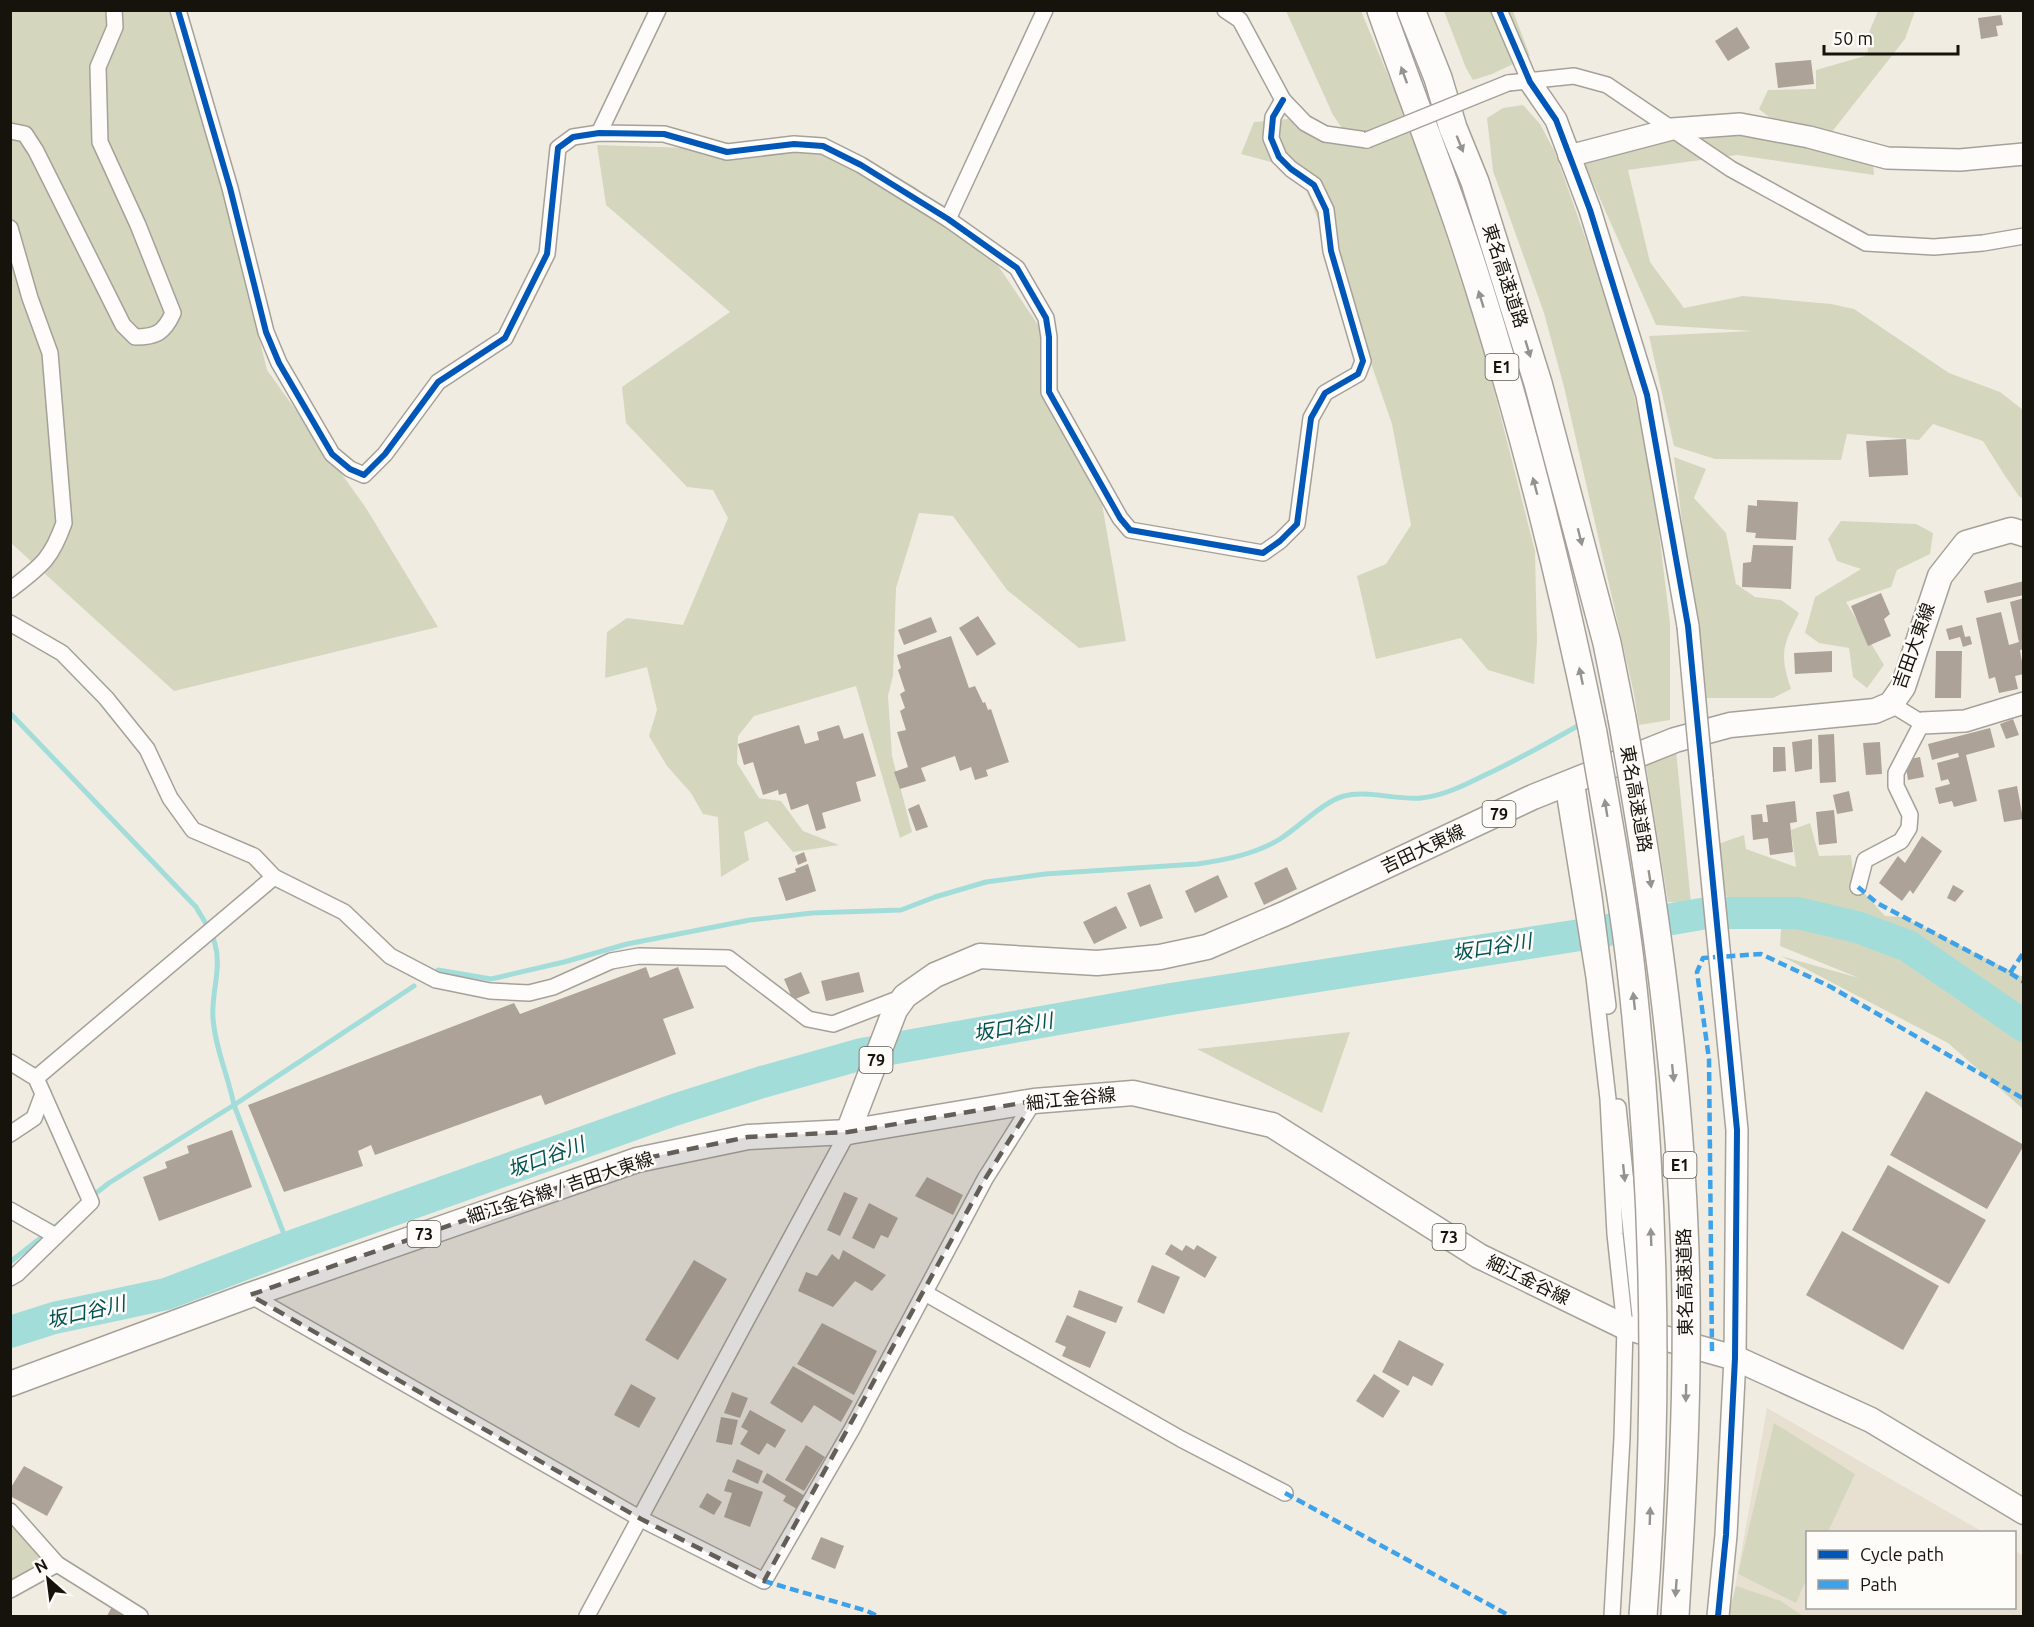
<svg xmlns="http://www.w3.org/2000/svg" width="2034" height="1627" viewBox="0 0 2034 1627" font-family="Ubuntu,'Noto Sans JP',sans-serif">
	<style>
		.industrial { fill: #e7dfd0 }
		.green { fill: #d4d7be }
		.lines { fill: none; stroke-linecap: round; stroke-linejoin: round }
		.stream { stroke: #a3ddda; stroke-width: 5 }
		.river { stroke: #a3ddda; stroke-width: 32 }
		.building { fill: #ada297 }
		.street-casing { stroke: #a5a199; stroke-width: 18 }
		.secondary-casing { stroke: #a5a199; stroke-width: 24 }
		.primary-casing { stroke: #a5a199; stroke-width: 27 }
		.highway-casing { stroke: #a5a199; stroke-width: 30 }
		.street { stroke: #fdfcfb; stroke-width: 15 }
		.secondary { stroke: #fdfcfb; stroke-width: 21 }
		.primary { stroke: #fdfcfb; stroke-width: 24 }
		.highway { stroke: #fdfcfb; stroke-width: 27 }
		.street-bridge-casing { stroke: #a5a199; stroke-width: 18; stroke-linecap: butt }
		.secondary-bridge-casing { stroke: #a5a199; stroke-width: 24; stroke-linecap: butt }
		.highway-bridge-casing { stroke: #a5a199; stroke-width: 30; stroke-linecap: butt }
		.street-bridge { stroke: #fdfcfb; stroke-width: 15 }
		.secondary-bridge { stroke: #fdfcfb; stroke-width: 21 }
		.highway-bridge { stroke: #fdfcfb; stroke-width: 27 }
		.quiet { stroke: #3da2e9; stroke-width: 4.5; stroke-dasharray: 9 4.5; stroke-linecap: butt }
		.cycleway-casing { stroke: #fefcf8; stroke-width: 10 }
		.cycleway { stroke: #0057b8; stroke-width: 6 }
		.oneway { fill: #959390 }
		.marked { fill: #635f58; fill-opacity: 0.2; stroke: #635f58; stroke-width: 4.5; stroke-dasharray: 12 8; stroke-linejoin: round }
		.labels { text-anchor: middle; stroke-width: 5; stroke-linejoin: round; paint-order: stroke }
		.shield { fill: #fefcf8; stroke: #5c5954; stroke-width: 1.5 }
		.shield-label { font-size: 16px; font-weight: bold; fill: #16130d }
		.street-label { font-size: 18px; fill: #16130d; stroke: #fefcf8 }
		.water-label { font-size: 20px; font-style: italic; fill: #005153; stroke: #fefcf8 }
	</style>
	<rect width="100%" height="100%" fill="#f1ece2"/>
	<path class="industrial" d="M1767,1408L1983,1532H1808V1608H2014L2015,1550L2023,1556V1616H1730Z"/>
	<g class="green">
		<path d="M11,11H169L179,38L216,162L267,370L366,508L438,627L174,691L11,543Z"/>
		<path d="M1286,11H1361L1412,132L1483,347L1535,551L1537,641L1534,684L1488,670L1461,638L1376,659L1357,576L1386,564L1411,525L1392,424L1347,294L1306,189L1275,163L1241,154L1254,122L1288,119L1319,131L1348,137L1333,115Z"/>
		<path d="M1444,11H1513L1530,56L1492,74L1473,80L1466,68Z"/>
		<path d="M1878,11H1915L1905,39L1831,133L1769,117L1759,109L1768,90L1816,89V70L1868,55L1867,37Z"/>
		<path d="M1523,105L1540,124L1555,152L1620,336L1651,467L1670,623V720L1639,725L1634,694L1564,387L1544,313L1493,171L1487,118L1503,108Z"/>
		<path d="M1752,126L1873,163L1874,175L1737,155L1628,170L1650,262L1684,308L1743,296L1831,304L1854,309L1949,373L2000,392L2023,410V499L2019,496L2005,476L1983,441L1933,424L1919,440L1847,434L1841,460L1715,459L1674,446L1649,336L1752,331L1656,325L1585,165L1592,155L1669,130Z"/>
		<path d="M597,145L792,151L861,157L915,187L984,245L1041,329L1056,422L1102,504L1126,641L1079,648L1007,590L953,516L919,513L896,588L893,676L888,696L892,756L912,832L900,838L856,686L754,716L738,736L737,763L759,798L781,801L803,831L839,845L793,852L767,821L744,832L749,860L721,877L718,817L703,814L691,793L667,766L649,736L657,710L647,667L605,678L607,632L627,618L683,625L728,518L713,490L687,487L626,423L622,387L730,312L606,205Z"/>
		<path d="M1674,457L1706,469L1694,498L1726,533L1736,584L1755,597L1781,600L1799,613C1783,646 1779,653 1791,689L1773,698H1704Z"/>
		<path d="M1841,521L1916,524L1933,533L1930,554L1897,570L1891,587L1846,602L1884,665L1867,688L1853,677L1849,648L1819,643L1805,633L1815,597L1861,569L1837,561L1828,539Z"/>
		<path d="M1676,750L1691,903L1668,902L1644,753Z"/>
		<path d="M1810,823L1819,856L1851,855L1854,882L1885,916L1903,917L2023,977V1109L1948,1043L1781,956L1859,978L1780,946L1783,898L1738,907L1723,893L1718,844L1744,835L1746,849L1796,867L1791,830Z"/>
		<path d="M1350,1032L1322,1113L1197,1049Z"/>
		<path d="M1774,1423L1855,1474L1828,1532H1808L1807,1578L1796,1603L1738,1574Z"/>
		<path d="M10,1512L51,1563L10,1587Z"/>
		<path d="M1736,1586L1781,1601L1803,1616H1728Z"/>
	</g>
	<g class="lines">
		<g class="stream">
			<path d="M10,713L196,907C202,918 212,931 215,944C222,968 211,994 213,1018C215,1048 228,1075 234,1105L289,1247"/>
			<path d="M438,970L491,979L564,962L627,944L750,920L812,913L901,910L935,897L986,882L1045,874L1197,864C1225,860 1256,854 1280,839C1298,828 1324,801 1344,796C1366,790 1396,800 1421,798C1443,796 1465,785 1485,775C1518,760 1549,742 1581,724"/>
			<path d="M91,1197L109,1183L234,1105L414,986"/>
			<path d="M10,1262L61,1222"/>
		</g>
		<path class="river" d="M10,1332L54,1318L166,1294L289,1247L674,1110L762,1082L862,1054L1171,999L1580,935L1707,913H1797L1857,927L1908,946L2024,1026"/>
	</g>
	<g class="building">
		<path d="M2001,15L2003,25L1996,26L1998,36L1981,39L1978,18Z"/>
		<path d="M1737,27L1750,48L1728,61L1715,41Z"/>
		<path d="M1811,60L1814,84L1778,88L1775,63Z"/>
		<path d="M1906,439L1908,475L1869,477L1866,441Z"/>
		<path d="M1757,500L1798,502L1796,540L1755,538L1756,533L1746,532L1748,505L1757,506Z"/>
		<path d="M1753,545L1793,546L1791,589L1742,587L1743,563L1751,562Z"/>
		<path d="M2024,581V595L1987,603L1984,591Z"/>
		<path d="M1881,593L1890,614L1884,619L1891,636L1868,646L1851,606Z"/>
		<path d="M2024,598V649L2020,650L2024,674L2015,676L2018,689L1999,693L1995,677L1989,679L1976,618L2001,612L2009,645L2019,642L2010,602Z"/>
		<path d="M978,616L996,644L977,656L959,628Z"/>
		<path d="M931,617L937,632L904,645L898,630Z"/>
		<path d="M1962,625L1965,637L1970,636L1972,644L1963,647L1960,637L1949,640L1946,629Z"/>
		<path d="M951,636L969,688L975,686L983,703L985,702L988,710L991,709L1009,762L986,770L988,776L975,780L971,767L960,771L955,756L921,768L926,781L900,789L894,772L908,767L897,732L906,730L900,711L905,708L900,694L905,691L898,670L901,668L897,655Z"/>
		<path d="M1832,651V672L1795,674L1794,653Z"/>
		<path d="M1936,651H1962L1961,698H1935Z"/>
		<path d="M2013,719L2019,735L2006,739L2000,724Z"/>
		<path d="M799,725L805,744L819,740L817,732L839,725L844,739L863,733L876,776L856,782L861,801L822,813L826,828L816,831L808,804L791,810L786,793L779,795L778,790L763,795L753,762L744,765L738,744Z"/>
		<path d="M1990,728L1995,747L1966,755L1977,801L1954,807L1952,801L1939,804L1935,788L1950,784L1948,779L1941,781L1937,763L1959,757L1958,753L1932,760L1928,744Z"/>
		<path d="M1834,734L1836,782L1820,783L1818,735Z"/>
		<path d="M1812,739V769L1795,772L1792,742Z"/>
		<path d="M1880,742L1882,774L1866,775L1863,743Z"/>
		<path d="M1773,747H1785L1786,771L1773,772Z"/>
		<path d="M1920,757L1924,777L1908,780L1905,760Z"/>
		<path d="M2017,786L2023,819L2004,822L1998,790Z"/>
		<path d="M1849,791L1853,811L1837,814L1833,795Z"/>
		<path d="M1795,801L1797,822L1790,823L1793,852L1770,855L1768,838L1753,840L1751,815L1762,814L1763,822H1768L1766,805Z"/>
		<path d="M919,804L928,827L916,831L908,809Z"/>
		<path d="M1834,810L1837,843L1819,845L1816,812Z"/>
		<path d="M1922,836L1942,851L1913,894L1910,890L1902,901L1879,883L1898,856L1905,863Z"/>
		<path d="M804,852L807,861L798,865L795,856Z"/>
		<path d="M808,864L816,891L786,901L778,878L796,872L795,869Z"/>
		<path d="M1287,867L1297,889L1264,905L1254,883Z"/>
		<path d="M1218,875L1228,897L1195,913L1185,891Z"/>
		<path d="M1150,884L1163,918L1140,927L1127,893Z"/>
		<path d="M1953,885L1964,891L1955,902L1947,898Z"/>
		<path d="M1116,906L1127,928L1094,944L1083,922Z"/>
		<path d="M646,967L650,978L678,967L694,1008L663,1019L676,1054L545,1105L541,1095L375,1155L371,1145L358,1151L363,1166L284,1192L248,1105L514,1003L520,1014Z"/>
		<path d="M801,972L810,993L793,1000L784,979Z"/>
		<path d="M859,972L864,992L826,1001L821,981Z"/>
		<path d="M1926,1091L2024,1145L1987,1209L1890,1155Z"/>
		<path d="M232,1130L252,1187L159,1221L143,1177L167,1168L165,1162L189,1153L187,1146Z"/>
		<path d="M1888,1165L1986,1220L1949,1284L1852,1230Z"/>
		<path d="M927,1177L963,1195L953,1215L915,1196Z"/>
		<path d="M844,1192L858,1198L840,1236L827,1230Z"/>
		<path d="M869,1203L898,1218L888,1238L881,1235L874,1249L852,1238Z"/>
		<path d="M1842,1231L1939,1286L1903,1350L1806,1295Z"/>
		<path d="M1171,1244L1182,1251L1186,1245L1194,1250L1197,1245L1217,1257L1205,1278L1165,1254Z"/>
		<path d="M843,1250L886,1275L872,1291L855,1281L833,1307L798,1291L806,1272L817,1276L832,1254L839,1260Z"/>
		<path d="M694,1260L727,1279L678,1360L645,1340Z"/>
		<path d="M1152,1265L1180,1277L1164,1314L1137,1302Z"/>
		<path d="M1079,1290L1123,1307L1116,1323L1073,1307Z"/>
		<path d="M1067,1315L1106,1332L1090,1368L1062,1356L1066,1347L1055,1342Z"/>
		<path d="M822,1323L877,1351L854,1395L797,1364Z"/>
		<path d="M1399,1340L1444,1364L1432,1386L1413,1376L1408,1386L1382,1372Z"/>
		<path d="M793,1366L853,1401L841,1422L814,1405L802,1423L770,1403Z"/>
		<path d="M1374,1374L1400,1391L1383,1418L1356,1401Z"/>
		<path d="M631,1384L656,1398L639,1428L614,1415Z"/>
		<path d="M732,1392L748,1398L740,1418L724,1413Z"/>
		<path d="M750,1410L786,1430L775,1448L767,1443L759,1455L740,1444L748,1431L741,1427Z"/>
		<path d="M721,1417L738,1420L732,1445L716,1442Z"/>
		<path d="M806,1445L825,1457L804,1491L785,1480Z"/>
		<path d="M737,1459L763,1471L758,1484L732,1472Z"/>
		<path d="M24,1466L63,1487L47,1516L10,1496V1489Z"/>
		<path d="M767,1473L805,1496L797,1509L783,1501L786,1496L762,1482Z"/>
		<path d="M728,1479L763,1492L750,1527L724,1517L732,1493L724,1491Z"/>
		<path d="M707,1493L722,1502L714,1515L699,1507Z"/>
		<path d="M821,1537L844,1546L835,1569L811,1559Z"/>
		<path d="M114,1603L137,1616H107Z"/>
	</g>
	<g class="lines">
		<defs>
			<g id="street">
				<path d="M178,10L230,188L266,332L279,363L332,454L350,469L364,475L385,454L438,382L505,338L547,254L558,148L573,137L599,133L664,134L727,152L794,144L823,146L861,165L948,219L1017,268L1046,318L1049,337V392L1120,518L1130,530L1263,553L1280,541L1297,524L1311,418L1325,393L1358,374L1363,361L1331,251L1326,210L1314,185L1291,169L1279,157L1271,138L1273,117L1283,100"/>
				<path d="M1225,10L1240,20L1283,100L1305,123L1325,134L1367,140"/>
				<path d="M1499,10L1530,82"/>
				<path d="M1508,83L1574,76L1607,85L1731,169L1866,243L1934,247L1983,243L2024,236"/>
				<path d="M10,131L25,134L36,151L123,325L135,337C156,337 164,333 173,313L138,225L100,142L98,67L115,27L114,10"/>
				<path d="M599,133L658,10"/>
				<path d="M948,219L1045,10"/>
				<path d="M10,228L30,298L50,353L64,523C51,560 41,566 10,590"/>
				<path d="M10,623L62,653L106,698L147,749L170,798L193,830L254,856L274,877L344,912L390,956L436,980L490,991L529,993L553,987L611,961L639,956L728,958L808,1019L833,1024L903,997"/>
				<path d="M1576,780L1594,897L1608,1006"/>
				<path d="M1563,785L1594,977L1608,1099L1615,1234L1625,1327L1622,1438L1612,1616"/>
				<path d="M1858,887L1865,860L1901,841L1909,828L1910,815L1896,786V773L1922,723L1891,704"/>
				<path d="M10,1062L36,1078L91,1202L17,1274L10,1278"/>
				<path d="M36,1078L274,877"/>
				<path d="M1618,1107L1641,1325"/>
				<path d="M10,1134L34,1118L43,1094"/>
				<path d="M10,1210L56,1236"/>
				<path d="M925,1293L1181,1439L1285,1493"/>
				<path d="M250,1295L641,1519L764,1581L852,1429L985,1179L1034,1101"/>
				<path d="M10,1511L57,1564L140,1616"/>
				<path d="M10,1590L57,1564"/>
				<path d="M587,1616L848,1132"/>
			</g>
			<g id="secondary">
				<path d="M1530,82L1556,120L1590,210L1647,395L1688,626"/>
				<path d="M1569,156L1672,129L1740,124L1809,137L1887,158L1960,160L2024,154"/>
				<path d="M1922,723L1965,721L2024,703"/>
				<path d="M1702,778L1737,1130L1735,1358L1726,1535L1718,1616"/>
			</g>
			<g id="primary">
				<path d="M848,1132L895,1010L905,996L935,975L980,956L1097,963L1160,957L1207,947L1284,914L1533,797L1675,740L1730,725L1875,711L1891,704L1903,687L1940,576L1966,543L2011,530L2024,534"/>
				<path d="M10,1384L250,1295L637,1160L748,1137L848,1132L1034,1101L1133,1093L1272,1125L1479,1256L1625,1327L1735,1358L1871,1420L2024,1512"/>
			</g>
			<g id="highway">
				<path d="M1381,10C1407,84 1436,158 1461,232C1516,396 1558,564 1593,733"/>
				<path d="M1411,10L1438,78L1453,128L1475,182L1538,383L1607,643L1622,718"/>
			</g>
		</defs>
		<use href="#street" class="street-casing"/>
		<use href="#secondary" class="secondary-casing"/>
		<use href="#primary" class="primary-casing"/>
		<use href="#highway" class="highway-casing"/>
		<use href="#street" class="street"/>
		<use href="#secondary" class="secondary"/>
		<use href="#primary" class="primary"/>
		<use href="#highway" class="highway"/>
		<defs>
			<path id="street-bridge" d="M1367,140L1508,83"/>
			<path id="secondary-bridge" d="M1688,626L1702,778"/>
			<g id="highway-bridge">
				<path d="M1622,718C1652,886 1677,1056 1684,1227C1690,1357 1683,1487 1675,1616"/>
				<path d="M1593,733C1606,809 1621,885 1630,961C1655,1179 1660,1398 1643,1616"/>
			</g>
		</defs>
		<use href="#street-bridge" class="street-bridge-casing"/>
		<use href="#secondary-bridge" class="secondary-bridge-casing"/>
		<use href="#highway-bridge" class="highway-bridge-casing"/>
		<use href="#street-bridge" class="street-bridge"/>
		<use href="#secondary-bridge" class="secondary-bridge"/>
		<use href="#highway-bridge" class="highway-bridge"/>
		<g class="quiet">
			<path d="M1858,887L1877,903L2010,973L2024,982"/>
			<path d="M2010,973L2024,952"/>
			<path d="M1712,1351L1709,1059L1697,972L1703,958L1761,954L1831,987L2024,1099"/>
			<path d="M1285,1493L1510,1616"/>
			<path d="M764,1581L867,1611L877,1616"/>
		</g>
		<defs>
			<g id="cycleway">
				<path d="M178,10L230,188L266,332L279,363L332,454L350,469L364,475L385,454L438,382L505,338L547,254L558,148L573,137L599,133L664,134L727,152L794,144L823,146L861,165L948,219L1017,268L1046,318L1049,337V392L1120,518L1130,530L1263,553L1280,541L1297,524L1311,418L1325,393L1358,374L1363,361L1331,251L1326,210L1314,185L1291,169L1279,157L1271,138L1273,117L1283,100"/>
				<path d="M1499,10L1530,82L1556,120L1590,210L1647,395L1688,626L1737,1130L1735,1358L1726,1535L1718,1616"/>
			</g>
		</defs>
		<use href="#cycleway" class="cycleway-casing"/>
		<use href="#cycleway" class="cycleway"/>
	</g>
	<defs><path id="oneway-solid" d="M-6-.8H1V-3.2L6.5 0L1 3.2V.8H-6Z" transform="scale(1.5)"/></defs>
	<g class="oneway">
		<use href="#oneway-solid" transform="translate(1404 75) rotate(-110)"/>
		<use href="#oneway-solid" transform="translate(1460 144) rotate(68)"/>
		<use href="#oneway-solid" transform="translate(1481 299) rotate(-107)"/>
		<use href="#oneway-solid" transform="translate(1528 349) rotate(73)"/>
		<use href="#oneway-solid" transform="translate(1535 486) rotate(-105)"/>
		<use href="#oneway-solid" transform="translate(1580 537) rotate(76)"/>
		<use href="#oneway-solid" transform="translate(1581 676) rotate(-102)"/>
		<use href="#oneway-solid" transform="translate(1606 808) rotate(-99)"/>
		<use href="#oneway-solid" transform="translate(1650 879) rotate(81)"/>
		<use href="#oneway-solid" transform="translate(1634 1001) rotate(-96)"/>
		<use href="#oneway-solid" transform="translate(1673 1073) rotate(84)"/>
		<use href="#oneway-solid" transform="translate(1624 1173) rotate(84)"/>
		<use href="#oneway-solid" transform="translate(1651 1237) rotate(-92)"/>
		<use href="#oneway-solid" transform="translate(1686 1393) rotate(91)"/>
		<use href="#oneway-solid" transform="translate(1650 1516) rotate(-88)"/>
		<use href="#oneway-solid" transform="translate(1676 1588) rotate(94)"/>
	</g>
	<path class="marked" d="M1034,1101L985,1179L764,1581L641,1519L250,1295L637,1160L748,1137L848,1132Z"/>
	<g class="labels">
		<g class="shield">
			<rect x="1485.5" y="354" width="33" height="26" rx="4.5"/>
			<rect x="1482.5" y="801" width="33" height="26" rx="4.5"/>
			<rect x="859.5" y="1047" width="33" height="26" rx="4.5"/>
			<rect x="1663.5" y="1152" width="33" height="26" rx="4.5"/>
			<rect x="407.5" y="1221" width="33" height="26" rx="4.5"/>
			<rect x="1432.5" y="1224" width="33" height="26" rx="4.5"/>
		</g>
		<g class="shield-label">
			<text x="1502" y="373">E1</text>
			<text x="1499" y="820">79</text>
			<text x="876" y="1066">79</text>
			<text x="1680" y="1171">E1</text>
			<text x="424" y="1240">73</text>
			<text x="1449" y="1243">73</text>
		</g>
		<g class="street-label">
			<text transform="translate(1505 276) rotate(72)" y="6">東名高速道路</text>
			<text transform="translate(1914 646) rotate(-70)" y="6">吉田大東線</text>
			<text transform="translate(1636 799) rotate(80)" y="6">東名高速道路</text>
			<text transform="translate(1423 849) rotate(-25)" y="6">吉田大東線</text>
			<text transform="translate(1071 1099) rotate(-6)" y="6">細江金谷線</text>
			<text transform="translate(560 1188) rotate(-18)" y="6">細江金谷線 / 吉田大東線</text>
			<text transform="translate(1528 1280) rotate(26)" y="6">細江金谷線</text>
			<text transform="translate(1685 1282) rotate(-91)" y="6">東名高速道路</text>
		</g>
		<g class="water-label">
			<text transform="translate(1492 947) rotate(-9)" y="7">坂口谷川</text>
			<text transform="translate(1013 1027) rotate(-10)" y="7">坂口谷川</text>
			<text transform="translate(546 1157) rotate(-20)" y="7">坂口谷川</text>
			<text transform="translate(86 1312) rotate(-13)" y="7">坂口谷川</text>
		</g>
	</g>
	<rect width="2034" height="1627" fill="none" stroke="#16130d" stroke-width="24"/>
	<rect x="1806" y="1531" width="210" height="78" fill="#fefcf8" stroke="#a19f9a" stroke-width="1.5"/>
	<rect x="1818" y="1550" width="30" height="9" fill="#0057b8" stroke="#a19f9a" stroke-width="1.5"/>
	<text x="1860" y="1561" font-size="18" fill="#16130d">Cycle path</text>
	<rect x="1818" y="1580" width="30" height="9" fill="#3da2e9" stroke="#a19f9a" stroke-width="1.5"/>
	<text x="1860" y="1591" font-size="18" fill="#16130d">Path</text>
	<g transform="translate(48 1579) rotate(332)" stroke="#fefcf8" stroke-width="4.5" paint-order="stroke">
	<path d="M0-4.5L10 22L0 15L-10 22Z" fill="#16130d"/>
	<text y="-9" font-size="16" font-weight="bold" text-anchor="middle" fill="#16130d">N</text>
	</g>
	<path d="M1824 45v9h134v-9" fill="none" stroke="#16130d" stroke-width="3"/>
	<text x="1833" y="45" font-size="18" fill="#16130d" stroke="#fefcf8" stroke-width="4.5" paint-order="stroke">50 m</text>
</svg>
